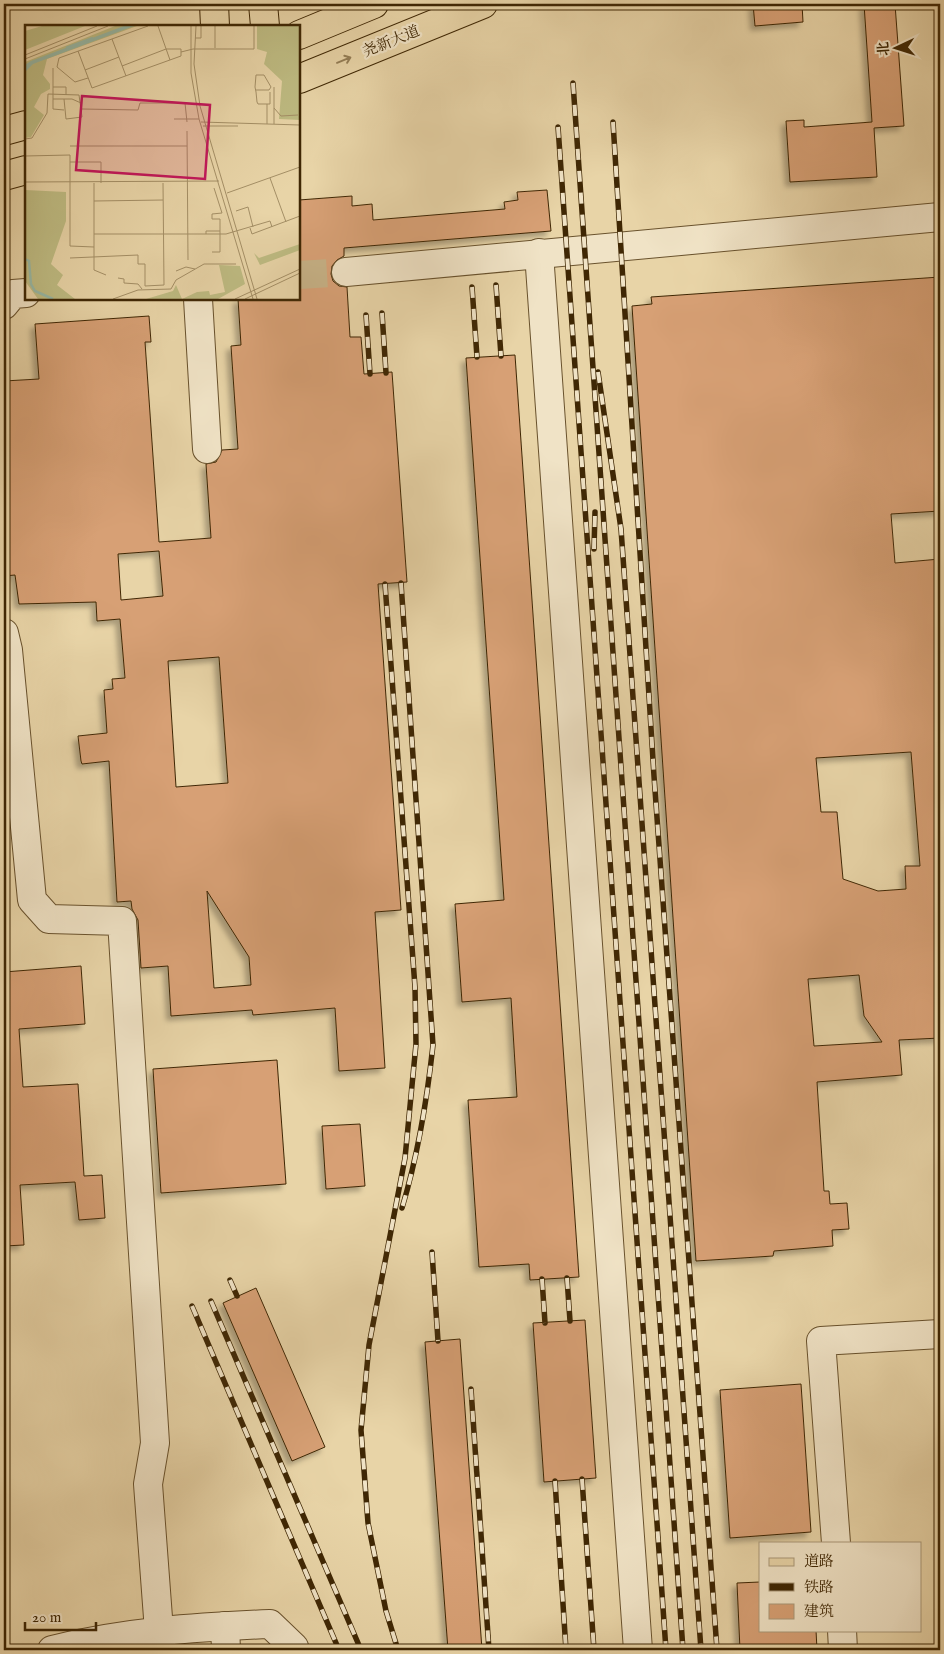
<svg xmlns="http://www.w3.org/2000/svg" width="944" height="1654" viewBox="0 0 944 1654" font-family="'IM FELL English','Noto Serif SC',serif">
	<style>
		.building { fill: #d7a074; stroke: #3f2704; fill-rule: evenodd; filter: url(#shadow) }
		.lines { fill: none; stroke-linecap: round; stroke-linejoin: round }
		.minor-tunnel { stroke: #c6b186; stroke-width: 28; stroke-dasharray: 28 14; stroke-linecap: butt }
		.minor-casing { stroke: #69522d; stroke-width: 30 }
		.major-casing { stroke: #3f2704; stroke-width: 30 }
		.minor { stroke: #f0e3c6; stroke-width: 28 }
		.major { stroke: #e8d4a7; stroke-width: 28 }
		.rail-casing { stroke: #3f2704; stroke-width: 5.5 }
		.rail { stroke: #f0e3c6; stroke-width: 4; stroke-dasharray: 11; stroke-linecap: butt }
		.oneway { stroke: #947e56 }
		.labels { text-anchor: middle; stroke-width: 4.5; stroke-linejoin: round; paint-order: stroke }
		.street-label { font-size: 15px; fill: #3f2704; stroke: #f0e3c6 }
		.inset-river { fill: none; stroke: #97b8a5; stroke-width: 2.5 }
		.inset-road { fill: none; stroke: #a48f66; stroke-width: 1 }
		.view { fill: #c2185b; fill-opacity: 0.15; stroke: #c2185b; stroke-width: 2.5 }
		.inset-edge { fill: none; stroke: #3f2704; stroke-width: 2.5 }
	</style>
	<defs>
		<filter id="shadow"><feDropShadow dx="-4.5" dy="4.5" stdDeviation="2.5" flood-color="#0004"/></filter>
	</defs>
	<rect width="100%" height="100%" fill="#e8d4a7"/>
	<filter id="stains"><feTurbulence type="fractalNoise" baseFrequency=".004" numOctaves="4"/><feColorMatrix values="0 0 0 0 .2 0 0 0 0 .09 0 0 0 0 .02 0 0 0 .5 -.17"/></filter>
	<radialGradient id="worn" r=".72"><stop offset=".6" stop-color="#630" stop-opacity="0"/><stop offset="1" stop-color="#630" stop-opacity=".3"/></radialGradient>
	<g class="building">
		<path d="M753,4H802L803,22L755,26Z"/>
		<path d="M864,4H895L904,126L874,128L877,177L790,182L786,121L804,120V127L872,122Z"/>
		<path d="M547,190L551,231L344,248V256L337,260L332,266L331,274L333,281L339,286L347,287L350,337H361L364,374L392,372L407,582L378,584L401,910L375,912L385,1068L339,1071L335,1008L253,1015L252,1010L171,1016L168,966L141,968L138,920L132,909L131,901L117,902L109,761L82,764L81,761L78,736L107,733L104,690L113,689L112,679L125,678L120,619L97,621L96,602L19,604L15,575L4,576V381L39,379L35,324L149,316L151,342H145L159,542L211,538L206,464L216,462L222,450L238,449L231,346L241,345L238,299H299V200L352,196V206L372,204L373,220L505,209L504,202L518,200L517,192ZM159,551L163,596L121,600L118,554ZM219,657L228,783L176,787L168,661ZM207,891L249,957L251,985L214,988Z"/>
		<path d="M940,277V511L891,514L895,563L940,559V1038L899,1040L902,1075L817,1082L824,1191H829L830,1204L847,1203L849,1229L832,1230L833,1246L774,1251L773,1256L696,1261L632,306L652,304L651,297ZM911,752L920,866H905L906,889L878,891L843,879L837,812H821L816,758ZM859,975L864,1016L882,1042L814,1046L808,979Z"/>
		<path d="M515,355L579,1277L530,1280L529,1264L479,1267L468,1100L517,1097L511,998L462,1002L455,904L504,900L466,358Z"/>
		<path d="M81,966L85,1024L19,1029L23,1087L78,1084L84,1176L102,1175L105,1218L79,1220L75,1182L20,1185L24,1245L4,1246V972Z"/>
		<path d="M277,1060L286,1184L161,1193L153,1069Z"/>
		<path d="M360,1124L365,1186L326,1189L322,1126Z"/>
		<path d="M256,1288L325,1447L292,1461L223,1303Z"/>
		<path d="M585,1320L596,1478L544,1482L533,1323Z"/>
		<path d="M460,1339L482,1650H448L425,1342Z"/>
		<path d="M801,1384L811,1532L730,1538L720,1390Z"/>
		<path d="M760,1582V1630H816L817,1650H740L737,1583Z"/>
	</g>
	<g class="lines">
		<path class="minor-tunnel" d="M299,275L346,272"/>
		<defs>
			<g id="minor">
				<path d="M539,253L638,1650"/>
				<path d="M346,272L940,217"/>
				<path d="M198,299L207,449"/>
				<path d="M4,305L13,294L26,293"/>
				<path d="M4,633L8,650L32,900L49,919L122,921L155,1443L148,1484L159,1631"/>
				<path d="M836,1543L821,1341L940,1334"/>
				<path d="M225,1626L226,1650"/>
				<path d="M842,1630L843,1650"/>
				<path d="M52,1650C123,1632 197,1627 270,1624L294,1647L295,1650"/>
			</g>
			<g id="major">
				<path d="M214,4L215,26"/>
				<path d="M263,4L265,26"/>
				<path d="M299,35L374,4"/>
				<path d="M299,79L483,4"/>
				<path d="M4,131L26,125"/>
				<path d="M4,176L26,170"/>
			</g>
		</defs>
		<use href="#minor" class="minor-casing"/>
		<use href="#major" class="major-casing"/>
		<use href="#minor" class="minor"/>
		<use href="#major" class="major"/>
		<defs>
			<g id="rail">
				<path d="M573,83L683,1650"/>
				<path d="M613,122L654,776L717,1650"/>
				<path d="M558,127L666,1650"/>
				<path d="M496,285L501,356"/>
				<path d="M472,287L477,357"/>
				<path d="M382,313L386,373"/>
				<path d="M366,315L370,374"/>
				<path d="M598,372L621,529L701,1650"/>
				<path d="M594,549L595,512"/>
				<path d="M401,583L433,1045C427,1100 418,1155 402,1208"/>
				<path d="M385,584L415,987L416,1044L405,1158L369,1345L361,1430L368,1523L386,1611L398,1650"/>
				<path d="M432,1252L438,1341"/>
				<path d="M567,1278L570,1321"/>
				<path d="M542,1279L545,1323"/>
				<path d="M230,1280L237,1296"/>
				<path d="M211,1301L361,1650"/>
				<path d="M192,1306L339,1650"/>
				<path d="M471,1389L489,1650"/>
				<path d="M582,1479L594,1650"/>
				<path d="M555,1481L566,1650"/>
			</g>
		</defs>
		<use href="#rail" class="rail-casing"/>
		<use href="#rail" class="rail"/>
	</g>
	<defs><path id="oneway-shaft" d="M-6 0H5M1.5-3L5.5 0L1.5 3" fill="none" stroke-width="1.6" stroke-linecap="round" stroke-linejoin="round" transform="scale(1.25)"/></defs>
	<use class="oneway" href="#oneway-shaft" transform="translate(344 60) rotate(-22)"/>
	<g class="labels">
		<g class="street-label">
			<text transform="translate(391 41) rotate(-22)" y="5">尧新大道</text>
		</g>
	</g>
	<g transform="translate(25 25)">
		<rect width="275" height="275" fill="#e8d4a7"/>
		<path d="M90,1H112L22,34L18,50L25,59V64L16,69L9,82L19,90L6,112L0,113V37ZM232,1H275V95L254,94L257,56L239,39L242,27L232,24ZM0,165L41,167V196L26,239L38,250L32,260L50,274H13L0,256ZM194,240L215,241L220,259L193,274H121L148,266L151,260L157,274L172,267L184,266L185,270L200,267Z" fill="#bebb82"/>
		<path d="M17,1H60L0,25V6ZM275,219V225L235,240L229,228L234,233Z" fill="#bebb82"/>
		<path d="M99,1H109L8,39L0,47V40L6,36Z" fill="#97b8a5"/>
		<path class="inset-river" d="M41,23L68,13M0,234L4,236L6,259L10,266L28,274"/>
		<path class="inset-road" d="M133,1L145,35M166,1V48L174,94L228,274M171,1L169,39L175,81L232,274M170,13H176V1M87,14L101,51M190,23V1M53,26L67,63L156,31V24H141L97,41M156,27L168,24H229V1M0,30L72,1M0,34L83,1M28,43V84L39,85M60,45L94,32M63,53L50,57L32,42L34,33L123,1M28,62H41V70M249,62V99M231,65H244L246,62L239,50H231L230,62L231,67L232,77L233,79H242V99M28,74H47L56,78M242,79H245V67M249,83L256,91L273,90M57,84L113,85L115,78H160L162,97M149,94H174M176,97L275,100M178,101H213M162,106L163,235M0,114L7,113L22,88L23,69L54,70L57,92L41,94L39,74M45,121H162M0,131L45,130V221L69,222M45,137H76V158M245,153L261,197M0,157L194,156M69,158V245L81,250M202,168L275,142M69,176L138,175M211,186L223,182L228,202M225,203L227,209L275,191M69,209H201L245,196L247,202M181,209V206H195M187,227H195V194H187V189L197,188L189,163M45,233L113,230V239H120V261L139,260L138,158M151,246L161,242L170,244M93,253L99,254V258L113,259L117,264M88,274L113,265L146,264L151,255L179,239H211M210,274L275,244M220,274L275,248"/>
		<path class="view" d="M57,71L185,80L180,154L51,145Z"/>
		<rect width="275" height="275" class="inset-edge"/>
	</g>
	<rect width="944" height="1654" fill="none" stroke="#e8d4a7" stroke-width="20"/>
	<rect x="5" y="5" width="934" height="1644" fill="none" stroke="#3f2704" stroke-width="2.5"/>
	<rect x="10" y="10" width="924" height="1634" fill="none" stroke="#3f2704"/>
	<rect x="759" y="1542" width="162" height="90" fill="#f0e3c6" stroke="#a99878"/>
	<rect x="769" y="1558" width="25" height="8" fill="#e8d4a7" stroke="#a99878"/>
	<text x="804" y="1566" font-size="15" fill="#3f2704">道路</text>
	<rect x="769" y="1583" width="25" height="8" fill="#3f2704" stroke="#a99878"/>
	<text x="804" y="1592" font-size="15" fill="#3f2704">铁路</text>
	<rect x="769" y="1604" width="25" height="15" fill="#d7a074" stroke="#a99878"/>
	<text x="804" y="1616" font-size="15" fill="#3f2704">建筑</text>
	<g transform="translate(896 48) rotate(266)" stroke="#f0e3c6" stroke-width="4" paint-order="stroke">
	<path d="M0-4L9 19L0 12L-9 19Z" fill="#3f2704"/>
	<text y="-8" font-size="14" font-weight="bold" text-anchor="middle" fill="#3f2704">北</text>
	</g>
	<path d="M25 1622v8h71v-8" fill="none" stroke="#3f2704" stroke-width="2.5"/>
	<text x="32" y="1622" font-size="15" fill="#3f2704" stroke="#f0e3c6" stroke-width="4" paint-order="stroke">20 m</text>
	<rect width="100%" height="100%" filter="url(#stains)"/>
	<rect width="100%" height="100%" fill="url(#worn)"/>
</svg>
